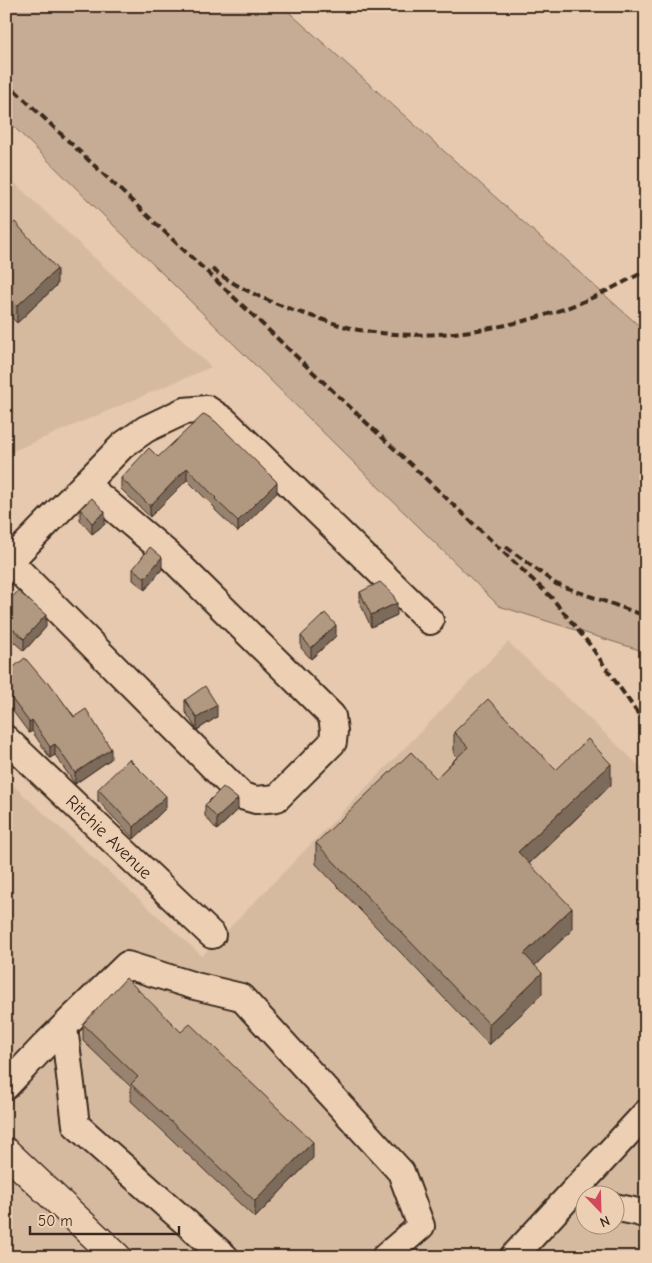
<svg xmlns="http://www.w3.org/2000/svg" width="652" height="1263" viewBox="0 0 652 1263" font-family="'Comic Neue',sans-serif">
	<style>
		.built { fill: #d6baa0; fill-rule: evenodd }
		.green { fill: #c6ac94; stroke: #806b59 }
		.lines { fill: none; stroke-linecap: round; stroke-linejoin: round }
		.minor-casing { stroke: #3b2a1e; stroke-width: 30 }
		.major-casing { stroke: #3b2a1e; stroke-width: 31 }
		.minor { stroke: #edd0b4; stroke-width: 26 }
		.major { stroke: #edd0b4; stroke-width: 28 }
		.rail { stroke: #3b2a1e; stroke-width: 4; stroke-dasharray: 8 4; stroke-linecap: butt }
		.wall { fill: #98836f; stroke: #3b2a1e }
		.shaded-wall { fill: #7c6a5a; stroke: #3b2a1e }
		.building { fill: #b19881; stroke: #3b2a1e }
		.labels { text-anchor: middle; stroke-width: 5; stroke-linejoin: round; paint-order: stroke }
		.street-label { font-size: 18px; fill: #3b2a1e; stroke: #edd0b4 }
	</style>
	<rect width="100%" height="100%" fill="#e6c9ae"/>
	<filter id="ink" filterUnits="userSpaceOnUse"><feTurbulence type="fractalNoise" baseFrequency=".02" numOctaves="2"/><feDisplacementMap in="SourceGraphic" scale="10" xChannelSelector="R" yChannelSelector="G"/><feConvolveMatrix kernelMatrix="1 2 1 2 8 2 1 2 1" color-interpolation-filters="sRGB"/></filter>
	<g filter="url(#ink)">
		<g class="built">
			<path d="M6,175L211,367L6,454Z"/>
			<path d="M508,642L646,772V1257H6V779L202,956ZM584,1196H614V1226H584Z"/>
		</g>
		<path class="green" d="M6,6H282L646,332V652L499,606L6,119Z"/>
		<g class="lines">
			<defs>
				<g id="minor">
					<path d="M10,562L242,796L256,800L277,798L333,742L334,731L332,716L170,556L85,484"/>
					<path d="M6,565L123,445L146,429L184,411L207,409L225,421L430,621"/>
					<path d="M6,739L212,935"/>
					<path d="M64,1027L76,1125L225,1257"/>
					<path d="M6,1086L45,1045L127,965L195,986L241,997L401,1172L421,1226L385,1257"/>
					<path d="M614,1207L638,1212L646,1215"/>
					<path d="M513,1257L646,1113"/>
				</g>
				<path id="major" d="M6,1152L117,1257"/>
			</defs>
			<use href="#minor" class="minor-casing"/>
			<use href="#major" class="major-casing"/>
			<use href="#minor" class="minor"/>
			<use href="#major" class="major"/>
			<g class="rail">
				<path d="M6,82L552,598L590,645L646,725"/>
				<path d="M212,269C243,292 281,307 318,318C330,322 342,326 354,329C426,343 510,330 577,304C601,295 623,282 646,271"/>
				<path d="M506,547L556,584L646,616"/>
			</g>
		</g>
		<g class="wall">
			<path d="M6,230L57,285L17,323L6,312Z"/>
			<path d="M158,457L277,493L238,532L215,510V508L187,480L150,517L121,489V478Z"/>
			<path d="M80,509L105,524L92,534L80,520Z"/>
			<path d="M133,569H162L145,590L133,580Z"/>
			<path d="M360,592L397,615L371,627L360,603Z"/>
			<path d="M6,604L46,627L24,651L6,635Z"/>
			<path d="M301,636H336L311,659L301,648Z"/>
			<path d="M6,673L46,683L111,759L75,784L55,755L50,758L32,731L29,733L6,702Z"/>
			<path d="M185,700L217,717L197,730L185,711Z"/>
			<path d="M454,732L556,770L611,785L529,864L572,930L535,965L542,994L489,1045L316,864V843L436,778L457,757L454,754Z"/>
			<path d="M98,789L166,808L134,839L98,801Z"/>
			<path d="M205,805L238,810L217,830L205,816Z"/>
			<path d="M83,1024L313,1158L255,1218L131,1101V1087L83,1041Z"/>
		</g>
		<g class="shaded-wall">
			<path d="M57,269V285L17,323V306Z"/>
			<path d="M187,468V480L150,517V506Z"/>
			<path d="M277,482V493L238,532V521Z"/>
			<path d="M105,512V524L92,534V523Z"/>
			<path d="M162,557V569L145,590V578Z"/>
			<path d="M397,603V615L371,627V615Z"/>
			<path d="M46,615V627L24,651V639Z"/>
			<path d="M336,625V636L311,659V648Z"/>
			<path d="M217,705V717L197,730V718Z"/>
			<path d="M32,720V731L29,733V722Z"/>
			<path d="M55,744V755L50,758V747Z"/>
			<path d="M111,749V759L75,784V773Z"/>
			<path d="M611,764V785L518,874V852Z"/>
			<path d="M166,796V808L134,839V827Z"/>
			<path d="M238,799V810L217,830V818Z"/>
			<path d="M572,908V930L524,976V954Z"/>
			<path d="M542,973V994L489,1045V1024Z"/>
			<path d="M313,1142V1158L255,1218V1201Z"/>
		</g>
		<g class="building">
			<path d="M15,222L57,269L17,306L6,295V230Z"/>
			<path d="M204,414L215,421L277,482L238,521L215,499L216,498L187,468L150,506L121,478L149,448L158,457Z"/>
			<path d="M92,498L105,512L92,523L80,509Z"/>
			<path d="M150,547L162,557L145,578L133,569Z"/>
			<path d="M380,582L392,593L397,603L371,615L360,592Z"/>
			<path d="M18,591L46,615L24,639L6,623V604Z"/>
			<path d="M325,613L336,625L311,648L301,636Z"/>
			<path d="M25,658L46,683L48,681L74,717L86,709L111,749L75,773L55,744L50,747L32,720L29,722L6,691V673Z"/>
			<path d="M205,686L217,705L197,718L185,700Z"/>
			<path d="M488,699L556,770L588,739L611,764L518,852L572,908L524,954L542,973L489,1024L316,843L411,752L436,778L468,747L454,732Z"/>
			<path d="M129,759L166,796L134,827L98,789Z"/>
			<path d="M223,787L238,799L217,818L205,805Z"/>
			<path d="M126,978L181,1032L190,1024L313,1142L255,1201L131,1084L138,1077L83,1024Z"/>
		</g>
	</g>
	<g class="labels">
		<g class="street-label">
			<text transform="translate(109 837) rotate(44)" y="6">Ritchie Avenue</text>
		</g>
	</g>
	<rect width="652" height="1263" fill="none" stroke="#edd0b4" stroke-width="25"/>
	<rect x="12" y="12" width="627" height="1238" fill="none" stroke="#3b2a1e" stroke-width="2" filter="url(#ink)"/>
	<g transform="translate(600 1210) rotate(157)"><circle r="24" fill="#edd0b4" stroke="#a68e78"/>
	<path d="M0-4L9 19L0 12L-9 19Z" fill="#d1495b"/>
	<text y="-8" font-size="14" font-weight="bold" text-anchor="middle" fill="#3b2a1e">N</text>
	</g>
	<path d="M30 1226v8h149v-8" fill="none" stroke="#3b2a1e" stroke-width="2.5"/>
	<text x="38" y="1226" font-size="15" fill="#3b2a1e" stroke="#edd0b4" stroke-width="4" paint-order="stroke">50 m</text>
</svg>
